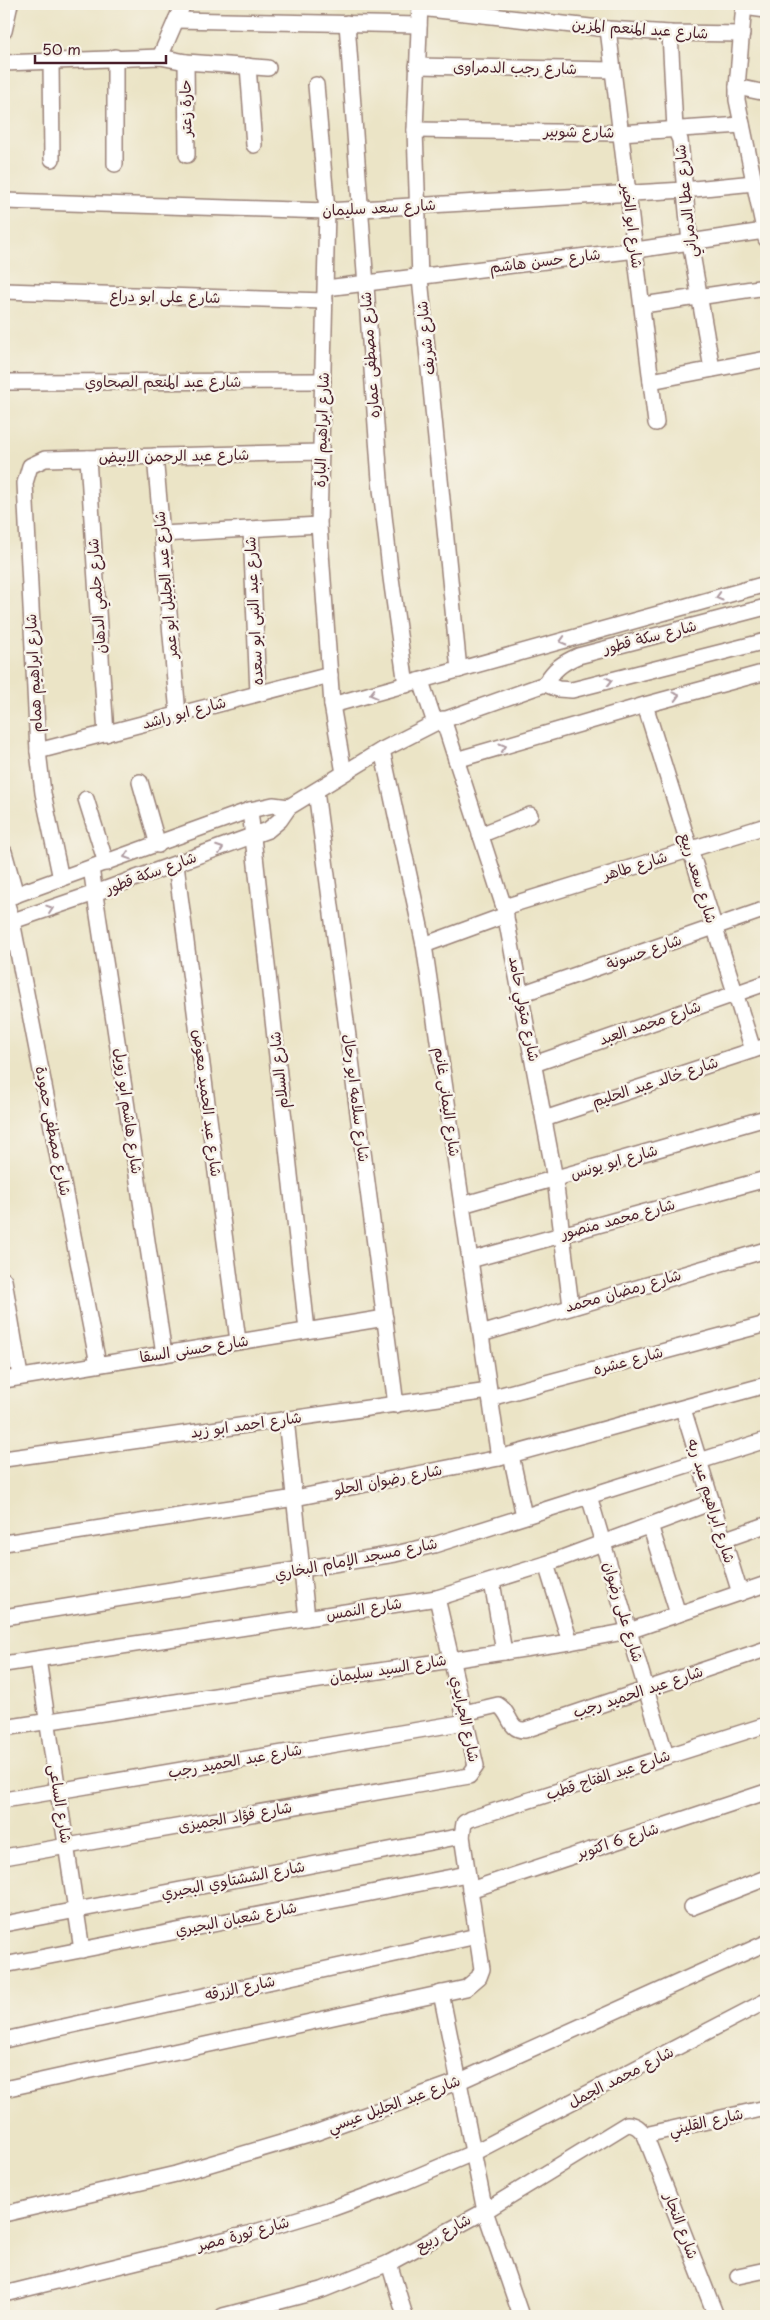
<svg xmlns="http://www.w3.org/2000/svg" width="770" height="2320" viewBox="0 0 770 2320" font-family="'Playpen Sans','Playpen Sans Arabic',sans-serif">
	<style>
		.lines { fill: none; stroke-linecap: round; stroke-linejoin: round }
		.minor-casing { stroke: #9a8278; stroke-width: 18 }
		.minor { stroke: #fff; stroke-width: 15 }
		.oneway { stroke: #ae9aa0 }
		.labels { text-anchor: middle; stroke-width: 5; stroke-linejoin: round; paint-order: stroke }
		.street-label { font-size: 15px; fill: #4a1f2b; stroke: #f7f3e8 }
	</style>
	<rect width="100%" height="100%" fill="#f7f3e8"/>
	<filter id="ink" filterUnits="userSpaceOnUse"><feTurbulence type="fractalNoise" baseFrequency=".02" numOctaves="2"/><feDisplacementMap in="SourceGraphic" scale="10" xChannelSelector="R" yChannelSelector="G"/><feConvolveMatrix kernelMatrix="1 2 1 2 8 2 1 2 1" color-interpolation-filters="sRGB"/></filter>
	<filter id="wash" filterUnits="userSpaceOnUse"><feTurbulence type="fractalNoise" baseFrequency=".0096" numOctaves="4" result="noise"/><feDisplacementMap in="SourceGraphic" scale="20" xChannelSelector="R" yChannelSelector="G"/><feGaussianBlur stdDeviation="1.12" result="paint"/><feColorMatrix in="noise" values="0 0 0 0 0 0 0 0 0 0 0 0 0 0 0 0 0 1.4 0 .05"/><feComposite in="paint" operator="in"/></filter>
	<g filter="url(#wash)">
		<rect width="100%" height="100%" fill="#ebe4c6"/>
	</g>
	<g filter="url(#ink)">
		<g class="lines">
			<defs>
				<g id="minor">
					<path d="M420,4L415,130L420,278L459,670"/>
					<path d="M744,4L737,87V100L766,239"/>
					<path d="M744,7L766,10"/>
					<path d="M420,8L608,29L670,33L742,34"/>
					<path d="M176,20L419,25"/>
					<path d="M347,23L380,480L391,578L406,685"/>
					<path d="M608,29L656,423"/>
					<path d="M4,31L10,4"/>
					<path d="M670,33L675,129L680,140L690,242L712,369"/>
					<path d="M115,57V164"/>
					<path d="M160,57L183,4"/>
					<path d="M51,60L52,159"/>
					<path d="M186,62L187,155"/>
					<path d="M4,63L160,57L186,62L268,68"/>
					<path d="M248,66L254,145"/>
					<path d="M417,66L613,70"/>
					<path d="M316,85L327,211L319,525L332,705L344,773"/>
					<path d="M737,87L766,93"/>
					<path d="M415,130L620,133L742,125"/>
					<path d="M4,201L327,211L684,190L754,183"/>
					<path d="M326,288L636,250L764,231"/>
					<path d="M4,291L325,301"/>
					<path d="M643,305L766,287"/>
					<path d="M651,381L766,359"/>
					<path d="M4,382L323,381"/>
					<path d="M155,456L178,714"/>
					<path d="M88,458L106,734"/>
					<path d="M251,529L258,693"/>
					<path d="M162,534L319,525"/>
					<path d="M421,681L435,723"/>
					<path d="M545,684C554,669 562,663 578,656L766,607"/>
					<path d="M332,705L766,584"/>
					<path d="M645,705L753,1050"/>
					<path d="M443,719L504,907L555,1179L571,1306"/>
					<path d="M382,750L424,945L499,1458"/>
					<path d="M38,751L330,675"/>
					<path d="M456,760L645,705L766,672"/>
					<path d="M140,782L158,845"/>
					<path d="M316,791L396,1405"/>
					<path d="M86,799L106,863"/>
					<path d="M250,810L307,1330"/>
					<path d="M480,835L530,815"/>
					<path d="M4,852L16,895"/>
					<path d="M176,865L238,1341"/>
					<path d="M91,868L164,1354"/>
					<path d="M61,879L43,793L38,751L25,483L30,466L45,459L321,452"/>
					<path d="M5,898L12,921L98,1364"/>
					<path d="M4,899L250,810L273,805L289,807"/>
					<path d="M504,907L766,826"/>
					<path d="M4,924L95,893L268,830L280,820L289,807L382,750L435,723L545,684L558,689L572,690L766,641"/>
					<path d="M424,945L506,915"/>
					<path d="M521,994L766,909"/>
					<path d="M534,1064L766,983"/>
					<path d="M544,1119L766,1046"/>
					<path d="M462,1205L766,1118"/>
					<path d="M470,1260L766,1179"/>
					<path d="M4,1280L20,1376"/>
					<path d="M481,1334L766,1250"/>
					<path d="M4,1380L385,1318"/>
					<path d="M490,1398L766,1324"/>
					<path d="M683,1409L740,1593"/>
					<path d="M286,1419L307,1618"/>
					<path d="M511,1455L524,1516"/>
					<path d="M4,1459L489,1391"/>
					<path d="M589,1496L666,1756"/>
					<path d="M650,1525L678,1614"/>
					<path d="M723,1540L766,1525"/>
					<path d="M4,1543L295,1498L499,1458L766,1385"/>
					<path d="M546,1564L570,1642"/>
					<path d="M492,1582L504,1652"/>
					<path d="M4,1617L395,1554L434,1545L766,1440"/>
					<path d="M38,1659L82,1950"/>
					<path d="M4,1664L437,1598L546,1564L712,1502"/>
					<path d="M464,1713L498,1705C511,1712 508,1731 525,1730L766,1649"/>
					<path d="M4,1728L570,1642L629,1631L766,1584"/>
					<path d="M4,1800L466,1722"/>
					<path d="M4,1857L469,1776L476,1766L437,1598"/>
					<path d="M470,1890L766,1792"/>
					<path d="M692,1907L766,1878"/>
					<path d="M4,1924L462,1836"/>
					<path d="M4,1965L467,1874"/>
					<path d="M441,1993L485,2211L521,2316"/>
					<path d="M4,2040L477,1936"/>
					<path d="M4,2089L466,1988L479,1977L482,1969L462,1836L464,1823L470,1819L766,1725"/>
					<path d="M645,2135L766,2108"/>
					<path d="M4,2214L176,2174L315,2133L460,2081L766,1943"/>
					<path d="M389,2263L405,2316"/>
					<path d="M738,2276L766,2270"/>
					<path d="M4,2294L252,2233L328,2210L402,2183L475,2152L766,2001"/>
					<path d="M223,2316L322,2290L389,2263L485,2211L627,2124C636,2124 640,2129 645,2135L716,2316"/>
				</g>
			</defs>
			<use href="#minor" class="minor-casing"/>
			<use href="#minor" class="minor"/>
		</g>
		<defs><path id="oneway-chevron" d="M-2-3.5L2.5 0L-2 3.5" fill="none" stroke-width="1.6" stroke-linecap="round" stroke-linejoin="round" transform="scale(1.25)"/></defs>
		<g class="oneway">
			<use href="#oneway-chevron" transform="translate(719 597) rotate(164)"/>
			<use href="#oneway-chevron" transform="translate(563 641) rotate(164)"/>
			<use href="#oneway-chevron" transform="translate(609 681) rotate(-14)"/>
			<use href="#oneway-chevron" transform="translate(373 694) rotate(165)"/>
			<use href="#oneway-chevron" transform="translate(676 696) rotate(-15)"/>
			<use href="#oneway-chevron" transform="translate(503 747) rotate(-16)"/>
			<use href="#oneway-chevron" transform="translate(220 849) rotate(-20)"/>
			<use href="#oneway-chevron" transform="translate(127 856) rotate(161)"/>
			<use href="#oneway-chevron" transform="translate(50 909) rotate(-19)"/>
		</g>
	</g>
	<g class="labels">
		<g class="street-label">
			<text transform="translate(640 29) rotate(4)" y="5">شارع عبد المنعم المزين</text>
			<text transform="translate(515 68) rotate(1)" y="5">شارع رجب الدمراوى</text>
			<text transform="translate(186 108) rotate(-91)" y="5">حارة زعتر</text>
			<text transform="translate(579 132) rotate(1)" y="5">شارع شوبير</text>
			<text transform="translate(686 201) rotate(-96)" y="5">شارع عطا الدمراني</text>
			<text transform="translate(379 208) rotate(-3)" y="5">شارع سعد سليمان</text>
			<text transform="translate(632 226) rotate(83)" y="5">شارع ابو الخير</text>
			<text transform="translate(545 261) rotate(-7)" y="5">شارع حسن هاشم</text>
			<text transform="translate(165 297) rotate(1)" y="5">شارع على ابو دراع</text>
			<text transform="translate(426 338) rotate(-96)" y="5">شارع شريف</text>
			<text transform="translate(370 355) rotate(-94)" y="5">شارع مصطفى عماره</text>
			<text x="163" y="387">شارع عبد المنعم الصحاوي</text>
			<text transform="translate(322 430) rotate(-88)" y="5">شارع ابراهيم البارة</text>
			<text transform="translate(174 456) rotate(-1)" y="5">شارع عبد الرحمن الابيض</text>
			<text transform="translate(166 585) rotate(-95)" y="5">شارع عبد الجليل ابو عمر</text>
			<text transform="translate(97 596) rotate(-94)" y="5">شارع حلمي الدهان</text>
			<text transform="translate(254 611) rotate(-93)" y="5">شارع عبد النبى ابو سعده</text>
			<text transform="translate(650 637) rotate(-14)" y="5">شارع سكة قطور</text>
			<text transform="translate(34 673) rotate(-93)" y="5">شارع ابراهيم همام</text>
			<text transform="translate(184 713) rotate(-15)" y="5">شارع ابو راشد</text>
			<text transform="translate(635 866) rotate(-17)" y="5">شارع طاهر</text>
			<text transform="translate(151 873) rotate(-20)" y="5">شارع سكة قطور</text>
			<text transform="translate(698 878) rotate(73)" y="5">شارع سعد ربيع</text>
			<text transform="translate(644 952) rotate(-19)" y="5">شارع حسونة</text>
			<text transform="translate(524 1009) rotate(79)" y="5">شارع متولي حامد</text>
			<text transform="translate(650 1023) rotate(-19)" y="5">شارع محمد العبد</text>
			<text transform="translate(279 1070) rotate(-96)" y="5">شارع السلام</text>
			<text transform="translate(655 1082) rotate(-18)" y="5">شارع خالد عبد الحليم</text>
			<text transform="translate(356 1098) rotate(83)" y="5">شارع سلامه ابو رحال</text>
			<text transform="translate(447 1102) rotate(82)" y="5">شارع اليمانى غانم</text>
			<text transform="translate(207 1103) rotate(83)" y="5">شارع عبد الحميد معوض</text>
			<text transform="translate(128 1111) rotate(82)" y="5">شارع هاشم ابو زويل</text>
			<text transform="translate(53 1131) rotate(79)" y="5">شارع مصطفى حمودة</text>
			<text transform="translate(614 1162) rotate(-16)" y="5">شارع ابو يونس</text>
			<text transform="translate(618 1219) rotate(-15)" y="5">شارع محمد منصور</text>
			<text transform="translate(623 1291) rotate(-16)" y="5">شارع رمضان محمد</text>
			<text transform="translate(194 1349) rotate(-9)" y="5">شارع حسنى السقا</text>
			<text transform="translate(628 1361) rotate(-15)" y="5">شارع عشره</text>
			<text transform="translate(246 1425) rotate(-8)" y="5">شارع احمد ابو زيد</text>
			<text transform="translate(388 1480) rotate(-11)" y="5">شارع رضوان الحلو</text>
			<text transform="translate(711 1501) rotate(73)" y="5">شارع ابراهيم عبد ربه</text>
			<text transform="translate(356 1559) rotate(-11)" y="5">شارع مسجد الإمام البخاري</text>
			<text transform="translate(364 1609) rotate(-9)" y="5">شارع النمس</text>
			<text transform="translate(623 1612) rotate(73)" y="5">شارع على رضوان</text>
			<text transform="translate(388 1669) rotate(-9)" y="5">شارع السيد سليمان</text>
			<text transform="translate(638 1692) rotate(-18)" y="5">شارع عبد الحميد رجب</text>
			<text transform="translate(465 1719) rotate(78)" y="5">شارع الجرايدي</text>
			<text transform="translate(235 1761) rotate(-10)" y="5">شارع عبد الحميد رجب</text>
			<text transform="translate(608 1775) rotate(-18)" y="5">شارع عبد الفتاح قطب</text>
			<text transform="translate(60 1804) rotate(81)" y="5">شارع الساعى</text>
			<text transform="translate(235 1817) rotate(-10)" y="5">شارع فؤاد الجميزى</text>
			<text transform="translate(618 1841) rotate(-18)" y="5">شارع 6 اكتوبر</text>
			<text transform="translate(233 1880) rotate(-11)" y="5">شارع الششتاوي البحيري</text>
			<text transform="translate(236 1919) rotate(-11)" y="5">شارع شعبان البحيري</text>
			<text transform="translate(240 1988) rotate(-12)" y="5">شارع الزرقه</text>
			<text transform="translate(621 2077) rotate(-27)" y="5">شارع محمد الجمل</text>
			<text transform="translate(394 2104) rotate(-20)" y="5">شارع عبد الجليل عيسي</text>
			<text transform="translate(706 2122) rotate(-13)" y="5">شارع القليني</text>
			<text transform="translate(681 2226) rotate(69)" y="5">شارع النجار</text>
			<text transform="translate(443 2233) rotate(-29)" y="5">شارع ربيع</text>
			<text transform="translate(243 2234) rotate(-15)" y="5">شارع ثورة مصر</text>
		</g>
	</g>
	<rect width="770" height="2320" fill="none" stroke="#f7f3e8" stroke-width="20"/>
	<path d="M35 55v8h131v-8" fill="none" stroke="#4a1f2b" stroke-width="2.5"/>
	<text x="42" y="55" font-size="15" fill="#4a1f2b" stroke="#f7f3e8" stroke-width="4" paint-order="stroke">50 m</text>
</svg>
